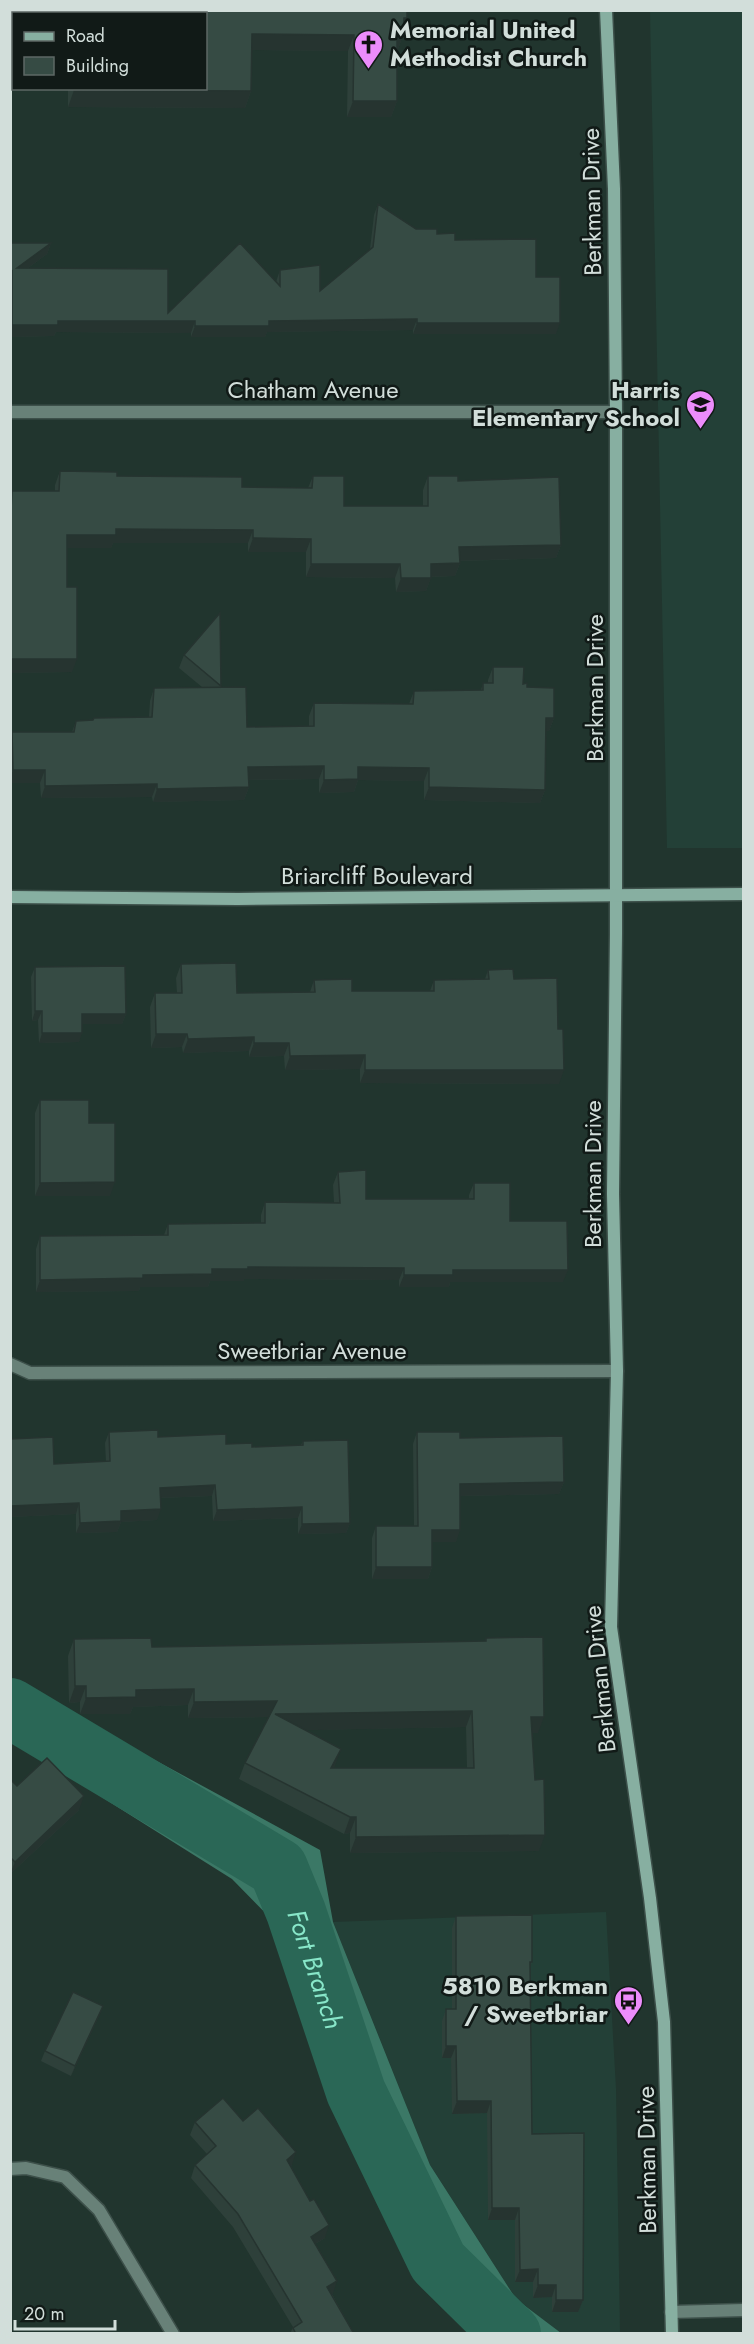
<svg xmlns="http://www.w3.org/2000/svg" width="754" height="2344" viewBox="0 0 754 2344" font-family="Jost,sans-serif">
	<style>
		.built { fill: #234037 }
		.forest { fill: #3b7866 }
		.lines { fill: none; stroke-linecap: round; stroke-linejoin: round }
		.river { stroke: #2a6756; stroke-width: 60 }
		.street-casing { stroke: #3d504a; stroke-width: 15 }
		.secondary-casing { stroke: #3d504a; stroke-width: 15 }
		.street { stroke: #688178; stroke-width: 12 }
		.secondary { stroke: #87afa1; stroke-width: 12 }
		.wall { fill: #2e403a; fill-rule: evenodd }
		.shaded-wall { fill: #263430 }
		.building { fill: #364b44; stroke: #263430; stroke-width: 1.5; fill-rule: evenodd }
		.labels { text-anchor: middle; stroke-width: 5; stroke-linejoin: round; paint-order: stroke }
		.poi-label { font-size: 24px; font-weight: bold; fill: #d2deda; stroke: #111a17; text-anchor: end }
		.street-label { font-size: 24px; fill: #d2deda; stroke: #111a17 }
		.water-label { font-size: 26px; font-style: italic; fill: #88e7c9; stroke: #111a17 }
	</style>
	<rect width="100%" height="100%" fill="#21352e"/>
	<g class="built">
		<path d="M650,11H743V848H667Z"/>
		<path d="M606,1912L616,2089L620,2333H561L516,2299L430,2165L333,1922Z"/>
	</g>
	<path class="forest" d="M10,1681L320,1850L333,1922L430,2165L516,2299L561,2333H476L416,2277L350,2125L285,1933L232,1879L11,1740Z"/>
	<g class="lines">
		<path class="river" id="s1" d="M10,1708L278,1868L296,1912L356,2092L438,2262L511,2334"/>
		<defs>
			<g id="street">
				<path d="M10,412H616"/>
				<path d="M10,1364L30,1373L617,1371"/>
				<path d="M10,2169L26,2168L65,2177L99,2210L173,2334"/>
				<path d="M671,2312L744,2310"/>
			</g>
			<g id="secondary">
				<path d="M606,10L614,189L616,412V934L613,1194L617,1371L611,1627L650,1898L664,2022L672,2334"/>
				<path d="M10,897L238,899L744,894"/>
			</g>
		</defs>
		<use href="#street" class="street-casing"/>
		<use href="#secondary" class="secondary-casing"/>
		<use href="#street" class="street"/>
		<use href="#secondary" class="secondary"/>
	</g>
	<g class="wall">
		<path d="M10,10H407V18L403,28V35L397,52V101L391,117H347L348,51L252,50L251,91L245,108L68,107V88H206V14H14V63H10Z"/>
		<path d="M378,204L416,229L437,234L455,240L536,277L556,334H413V330L267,332L265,337H191V333L56,332L54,336L10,337V243H51L47,254L28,268L168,313L276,282L280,270L320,291L370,249L374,215Z"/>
		<path d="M60,471L242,487L308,488L313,476L344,506H423V490L428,476L458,481L561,545L556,558L460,561V563L455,576L431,577L426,591L396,592L395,578L306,577V552H248V543H113L111,548H67V587L72,672L10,673V493L12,491H55V485Z"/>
		<path d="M184,655L221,686V687L247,727L309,726V716L314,703L409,704L414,691L481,690L483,683H488V680L493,667L523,684L554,718L549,731H546L545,790L540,803L424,800V781L358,780L354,792L319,793V779L248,780L249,787L244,800L153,802L152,797L41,798L40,783H10V737L12,732H72L76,721L93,720L94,718L149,717L150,701L154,688L202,687L179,668Z"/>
		<path d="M181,964L237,993L310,992L314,980L352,991H430L434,980L485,979L488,970L514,979L559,1084L360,1083V1069L285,1070L284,1056L249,1057V1051L183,1053L182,1047L151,1048L150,1007L155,993H177L176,978Z"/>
		<path d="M35,967L126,1014L122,1024H82L79,1042L39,1043L38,1020L32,1021L31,977Z"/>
		<path d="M40,1100L89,1123L110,1196H35V1113Z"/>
		<path d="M338,1172L366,1199H469V1195L474,1183L510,1221L563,1282H450L449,1287H399V1280L244,1279V1281H210L208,1287H140L139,1291L36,1292V1249L40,1236L164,1235L168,1224L261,1223V1215L265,1202L334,1203L333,1185Z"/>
		<path d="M109,1432L252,1447L301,1445L303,1441L350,1523L346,1533L298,1534V1518L213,1521L212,1496L160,1498L157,1520L121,1522L117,1532L76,1533V1514L10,1517V1439L54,1464L106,1462L105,1443Z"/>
		<path d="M417,1432L460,1438L564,1482L559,1494L460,1496L456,1542H432V1567L428,1579H372V1538L376,1526H414L413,1444Z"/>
		<path d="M486,1638L538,1733H532L539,1851L350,1853V1833L344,1834L239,1779L245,1763L269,1717L188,1718V1705L133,1707L130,1714H80V1702L69,1703L68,1656L74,1639L152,1647L485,1641ZM466,1727L467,1768H334L305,1730Z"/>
		<path d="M10,1779L17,1786L79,1810L10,1874Z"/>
		<path d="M456,1916L532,1962L530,1968L532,2134L583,2300L578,2312H552V2297L533,2298V2282H515V2220H488L487,2113L452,2114L451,2058H442V2021L446,2009H452V1928Z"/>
		<path d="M99,2016L71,2076L41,2061L45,2051Z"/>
		<path d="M243,2121L292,2165L291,2166L325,2238L315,2244L333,2294H332L354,2334H290L293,2327L233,2227L191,2178L195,2165L207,2154L190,2135L195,2122Z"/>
		<path d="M744,2124V2229H743V2126Z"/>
	</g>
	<g class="shaded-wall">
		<path d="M404,18H407L401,35H403L397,52L391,51Z"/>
		<path d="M252,34L354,35L348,51L246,50Z"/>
		<rect x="10" y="46" width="4" height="17"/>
		<path d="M74,90L251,91L245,108L68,107Z"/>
		<path d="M353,101H397L391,117H347Z"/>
		<path d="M51,243L47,254L13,279L17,268Z"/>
		<path d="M417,319L413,330L267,332L265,337H191L195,326L269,321Z"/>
		<path d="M58,321H195L191,333L56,332L54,336L10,337V330L12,325Z"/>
		<path d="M417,323H560L556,334H413Z"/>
		<path d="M116,529L253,530L248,543H113L111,548H62L67,535Z"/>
		<path d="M253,538L311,539L306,552H248Z"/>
		<path d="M561,545L556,558L454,561L459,547Z"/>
		<path d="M460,563L455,576L426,577L431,564Z"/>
		<path d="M311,564H400L395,578L306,577Z"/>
		<path d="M401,578H431L426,591L396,592Z"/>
		<path d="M10,659H77L72,672L10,673Z"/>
		<path d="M546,718H554L549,731H541Z"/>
		<path d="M324,766L319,779L243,780L248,767Z"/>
		<path d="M358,767L429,768L424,781L358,780L354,792L319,793L324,780Z"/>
		<path d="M13,770H45L40,783H10V777Z"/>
		<path d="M157,784L152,797L41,798L45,786Z"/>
		<path d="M249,787L244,800L153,802L157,789Z"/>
		<path d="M429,787L545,790L540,803L424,800Z"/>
		<path d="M35,1011H42L38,1020L32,1021Z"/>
		<path d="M82,1014H126L122,1024H79Z"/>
		<path d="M42,1033H82L79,1042L39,1043Z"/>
		<path d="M156,1034H187L182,1047L151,1048Z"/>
		<path d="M254,1037L249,1051L183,1053L188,1039Z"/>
		<path d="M254,1043H289L284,1056L249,1057Z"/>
		<path d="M365,1055L360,1069L285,1070L290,1056Z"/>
		<path d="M365,1070H564L559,1084L360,1083Z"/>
		<path d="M115,1182L110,1196H35L40,1183Z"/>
		<path d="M248,1267L404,1268L399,1280L244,1279V1281H210L208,1287H140L139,1291L36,1292L40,1280L143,1275Z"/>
		<path d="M453,1270H568L563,1282H450L449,1287H399L404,1275Z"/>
		<path d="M564,1482L559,1494L456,1496L460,1484Z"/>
		<path d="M215,1485L212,1496L156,1498L160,1488Z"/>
		<path d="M79,1503L76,1514L10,1517V1506Z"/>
		<path d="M302,1507L298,1518L213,1521L217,1510Z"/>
		<path d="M161,1509L157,1520L121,1522L117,1532L76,1533L80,1523L121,1511Z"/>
		<path d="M350,1523L346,1533L298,1534L302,1524Z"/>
		<path d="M432,1530H460L456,1542H428Z"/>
		<path d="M376,1567H432L428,1579H372Z"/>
		<path d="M75,1686H86L80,1702L69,1703Z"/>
		<path d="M194,1689L188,1705L133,1707L130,1714H80L86,1698L136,1690Z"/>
		<path d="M277,1701L271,1717L188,1718L194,1702Z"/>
		<path d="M472,1711L466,1727L269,1731L275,1714Z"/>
		<path d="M531,1717H544L538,1733H525Z"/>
		<path d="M341,1749L335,1766L325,1785L331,1768Z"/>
		<path d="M84,1796L79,1810L10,1874L15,1862Z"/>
		<path d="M350,1817H356L350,1833L344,1834Z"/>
		<path d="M545,1835L539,1851L350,1853L356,1837Z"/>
		<path d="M103,2006L99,2016L71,2076L75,2066Z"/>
		<path d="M446,2046H456L451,2058H442Z"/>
		<path d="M457,2101H491L487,2113L452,2114Z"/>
		<path d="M296,2152L292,2165L283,2173L287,2160Z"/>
		<path d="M492,2208H519L515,2220H488Z"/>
		<path d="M329,2225L325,2238L306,2249L311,2237Z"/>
		<path d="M538,2269L533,2282H515L520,2270Z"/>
		<path d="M337,2281L333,2294L323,2300L327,2287Z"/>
		<path d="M538,2285H556L552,2297L533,2298Z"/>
		<path d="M556,2300H583L578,2312H552Z"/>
	</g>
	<g class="building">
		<path d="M10,10H407V18H404L403,35H397V101H353L354,35L252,34L251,91L74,90V88H206V14H14V46H10Z"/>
		<path d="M378,204L416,229H437V234L455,233V240L536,239V277H560V323H417V319L269,321V326H195V321H58V325H12V271L10,272V243H51L17,268L168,269V313L240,243L280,286V270L320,265V291L373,247Z"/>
		<path d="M60,471L117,472V476L242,477V487L312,488L313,476H344V506H428V476H458V481L559,477L561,545L459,547L460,563L431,564V578H401L400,564H311V539L253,538V530L116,529V535H67V587H77V659H10V529L12,491H59Z"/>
		<path d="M220,613L221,686L184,655Z"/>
		<path d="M493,667H524L523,684L527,683V687L554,688V718H546L545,790L429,787V768L358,767V779L324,780V766L248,767L249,787L157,789V784L45,786V770H13L12,732H74L76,721L93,720L94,718L152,717L154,688L246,687L247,727L314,726V703L413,704L414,691L483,690V683H493Z"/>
		<path d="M236,963L237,993L315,992L314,980L352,979V991H434V980L489,979L488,970L513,969L514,979L557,978L558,1029H563L564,1070H365V1055L290,1056L289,1043H254V1037L188,1039L187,1034H156L155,993H182L181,964Z"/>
		<path d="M125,966L126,1014H82V1033H42V1011H35V967Z"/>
		<path d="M40,1100H89V1123H115V1182L40,1183Z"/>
		<path d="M366,1170V1199H474V1183H510V1221H567L568,1270H453V1275H404V1268L248,1267V1269H212V1274L143,1275V1278L40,1280V1236L168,1235V1224L265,1223V1202L340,1203L338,1172Z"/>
		<path d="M158,1430V1437L226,1434V1444L252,1443V1447L303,1445V1441L348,1440L350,1523L302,1524V1507L217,1510L215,1485L160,1488L161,1509L121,1511V1521L80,1523L79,1503L10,1506V1439L53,1437L54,1464L110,1461L109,1432Z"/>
		<path d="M417,1432H460V1438L563,1436L564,1482L460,1484V1530H432V1567H376V1526H418Z"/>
		<path d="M543,1637L544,1717H531L535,1780L544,1779L545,1835L356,1837V1817H350L245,1763L277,1701L194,1702V1689L136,1690V1697L86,1698V1686H75L74,1639L151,1638L152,1647L486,1641V1638ZM472,1711L474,1768H331L341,1749L275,1714Z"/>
		<path d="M47,1758L84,1796L15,1862L10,1857V1779L17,1786Z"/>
		<path d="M532,1915V1962H530L532,2134L584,2133L583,2300H556V2285H538V2269L520,2270L519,2208H492L491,2101H457L456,2046H446V2009H456V1916Z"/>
		<path d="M73,1992L103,2006L75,2066L45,2051Z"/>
		<path d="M223,2098L243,2121L258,2108L296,2152L287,2160L310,2201L314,2199L329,2225L311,2237L337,2281L327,2287L354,2334H296L293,2328L302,2322L238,2214L195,2165L216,2146L195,2122Z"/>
	</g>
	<defs>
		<symbol id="church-pin" viewBox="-11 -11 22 30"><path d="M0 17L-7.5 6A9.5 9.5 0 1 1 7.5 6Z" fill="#ec8cfb" stroke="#111a17"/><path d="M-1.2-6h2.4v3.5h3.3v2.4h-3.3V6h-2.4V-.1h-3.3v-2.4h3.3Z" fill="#111"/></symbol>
		<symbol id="school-pin" viewBox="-11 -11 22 30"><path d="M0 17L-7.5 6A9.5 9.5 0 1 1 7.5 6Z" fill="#ec8cfb" stroke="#111a17"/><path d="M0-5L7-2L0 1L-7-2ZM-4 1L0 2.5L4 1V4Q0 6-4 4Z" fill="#111"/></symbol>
		<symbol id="bus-pin" viewBox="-11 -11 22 30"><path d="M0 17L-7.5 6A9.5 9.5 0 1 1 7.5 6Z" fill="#ec8cfb" stroke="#111a17"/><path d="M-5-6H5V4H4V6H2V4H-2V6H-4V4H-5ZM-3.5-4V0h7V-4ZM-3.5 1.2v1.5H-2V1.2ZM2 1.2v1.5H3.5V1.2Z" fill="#111"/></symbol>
	</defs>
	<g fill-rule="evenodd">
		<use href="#church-pin" x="352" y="28" width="33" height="45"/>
		<use href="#school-pin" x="684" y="388" width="33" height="45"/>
		<use href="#bus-pin" x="612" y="1984" width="33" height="45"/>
	</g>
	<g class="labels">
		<g class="poi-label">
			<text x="390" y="38" text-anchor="start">Memorial United<tspan x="390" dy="28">Methodist Church</tspan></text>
			<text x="680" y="398">Harris<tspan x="680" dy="28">Elementary School</tspan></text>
			<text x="608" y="1994">5810 Berkman<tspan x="608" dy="28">/ Sweetbriar</tspan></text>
		</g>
		<g class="street-label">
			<text transform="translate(592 202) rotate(-91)" y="8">Berkman Drive</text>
			<text x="313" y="398">Chatham Avenue</text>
			<text transform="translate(595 688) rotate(-90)" y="8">Berkman Drive</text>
			<text x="377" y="884">Briarcliff Boulevard</text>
			<text transform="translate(593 1174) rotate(-90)" y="8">Berkman Drive</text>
			<text x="312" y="1359">Sweetbriar Avenue</text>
			<text transform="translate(600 1679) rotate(-96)" y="8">Berkman Drive</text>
			<text transform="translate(647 2160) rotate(-91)" y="8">Berkman Drive</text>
		</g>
		<g class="water-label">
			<text dy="9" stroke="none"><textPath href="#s1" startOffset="420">Fort Branch</textPath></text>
		</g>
	</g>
	<rect width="754" height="2344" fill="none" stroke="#d2deda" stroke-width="24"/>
	<rect x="12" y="12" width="195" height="78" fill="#111a17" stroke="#5e6865" stroke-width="1.5"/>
	<rect x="24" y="32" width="30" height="9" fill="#87afa1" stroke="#5e6865" stroke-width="1.5"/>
	<text x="66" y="42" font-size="18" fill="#d2deda">Road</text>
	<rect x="24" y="57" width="30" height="18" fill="#364b44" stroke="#5e6865" stroke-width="1.5"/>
	<text x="66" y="72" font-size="18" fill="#d2deda">Building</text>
	<path d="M15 2320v9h100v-9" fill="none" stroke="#d2deda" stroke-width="3"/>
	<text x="24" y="2320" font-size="18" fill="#d2deda" stroke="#111a17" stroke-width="4.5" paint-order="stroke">20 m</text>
</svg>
